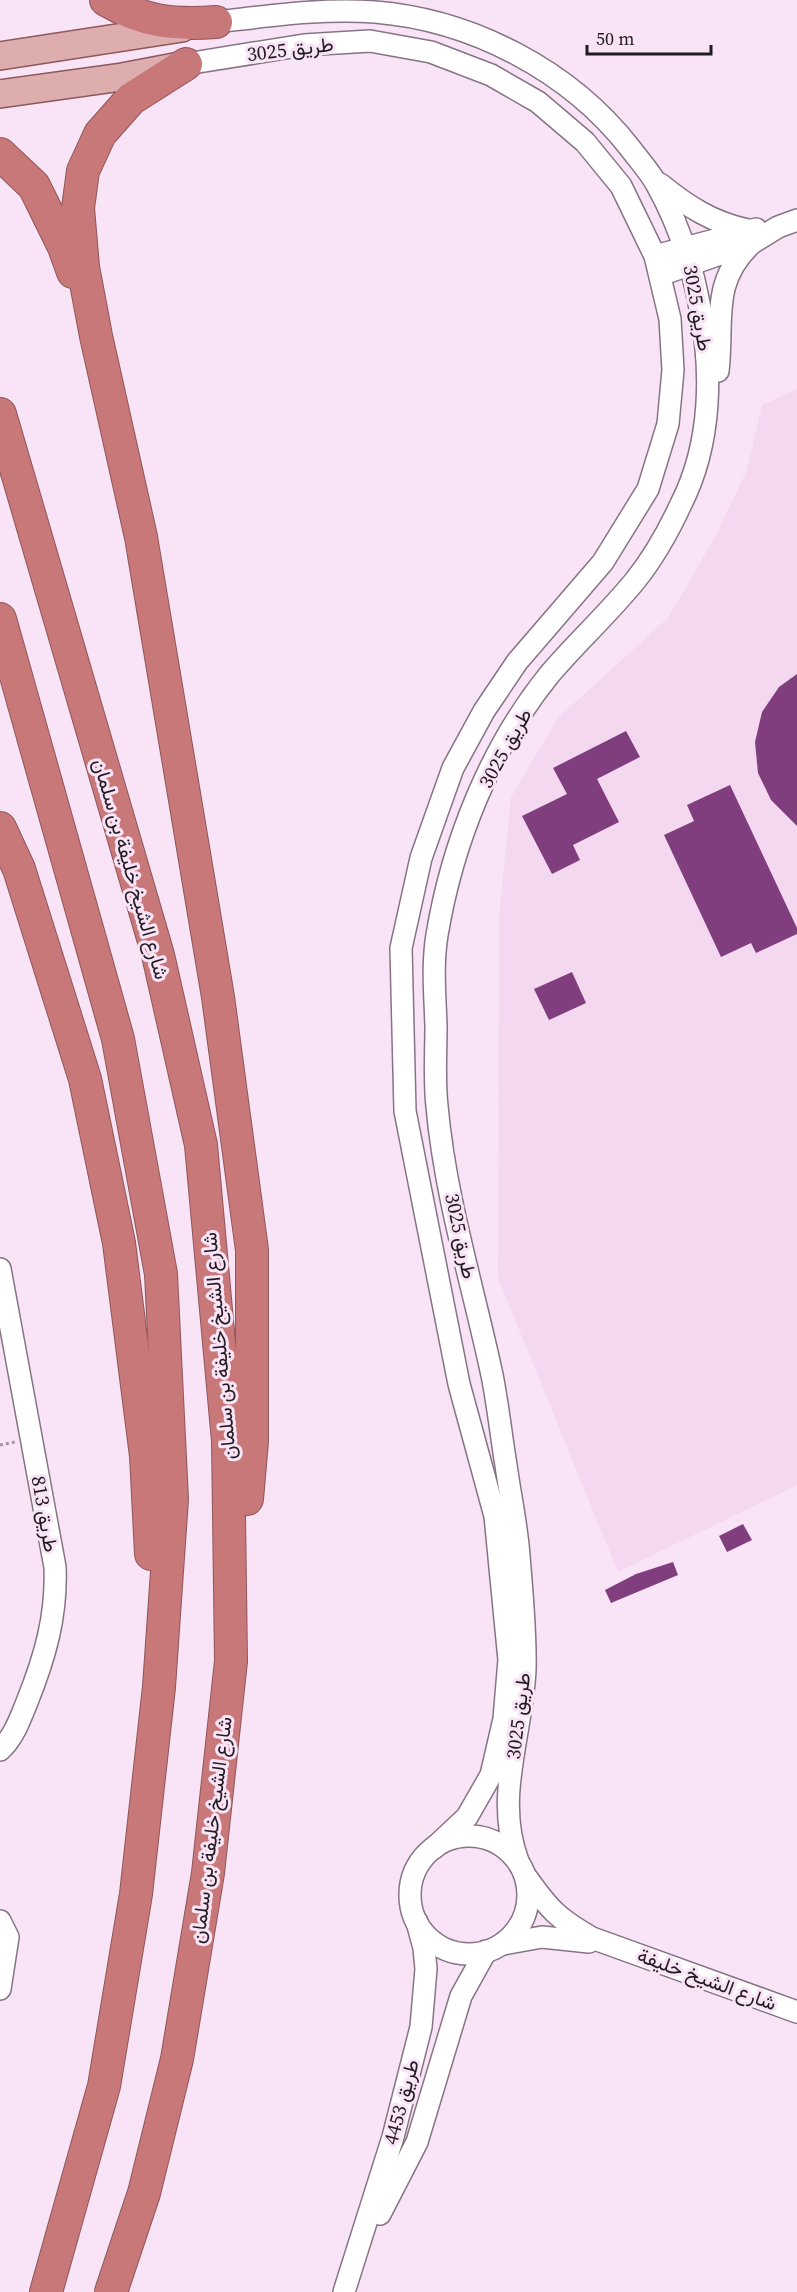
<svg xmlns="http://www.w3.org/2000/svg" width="797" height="2292" viewBox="0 0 797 2292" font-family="'Source Serif 4',Vazirmatn,serif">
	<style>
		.built { fill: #f3d8f0 }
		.building { fill: #803e7e }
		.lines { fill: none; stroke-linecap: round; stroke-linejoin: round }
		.minor-casing { stroke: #867485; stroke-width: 24 }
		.major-casing { stroke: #8e575a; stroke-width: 30 }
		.highway-casing { stroke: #8e575a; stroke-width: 34 }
		.path { stroke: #a495a2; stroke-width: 3; stroke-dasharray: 3 3; stroke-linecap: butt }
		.minor { stroke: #fff; stroke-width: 21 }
		.major { stroke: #deaeaf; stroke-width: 27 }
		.highway { stroke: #c87879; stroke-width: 32 }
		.labels { text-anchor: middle; stroke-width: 6; stroke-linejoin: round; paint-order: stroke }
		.street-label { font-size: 20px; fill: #221b21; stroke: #f8e4f6 }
	</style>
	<rect width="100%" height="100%" fill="#f8e4f6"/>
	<path class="built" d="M797,389V1485L618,1572L498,1278L499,915L511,797L558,718L668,618L715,537L747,470L762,405Z"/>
	<g class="building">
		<path d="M797,674V826L771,800L758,773L755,742L762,712L779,687Z"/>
		<path d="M626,731L640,757L597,779L619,822L573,845L580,860L552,874L522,816L567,794L553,768Z"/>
		<path d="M730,785L797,928V934L756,953L751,943L721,957L664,835L694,821L687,805Z"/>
		<path d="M572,972L586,1003L549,1020L534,989Z"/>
		<path d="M743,1524L752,1540L727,1552L719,1536Z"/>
		<path d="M673,1562L678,1575L611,1603L605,1590L636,1574Z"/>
	</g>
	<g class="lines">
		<defs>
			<g id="minor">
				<path d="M216,22C269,16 322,8 375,12C473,20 570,71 630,148C639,160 650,172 657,185C678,223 691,261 699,303C713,369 712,443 681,504C669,530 652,560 634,582C607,615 576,643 549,675C490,748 452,844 437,935C432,966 435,995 436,1026C436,1053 434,1080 437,1106C445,1197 473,1286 492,1375C498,1405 501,1435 506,1465C510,1495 517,1526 519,1556C522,1593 526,1633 525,1670C522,1735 494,1798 518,1861"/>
				<path d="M186,64L304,45L370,41L431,52L491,75L538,102L585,142L621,186L655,256L670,319L673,370L668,424L648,489L603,562L517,662L484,711L453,768L438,810L421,858L401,948L405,1111L459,1384L495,1516L509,1660L504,1719L491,1775L467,1817L434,1848"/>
				<path d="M660,184C687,206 713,223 748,230"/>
				<path d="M655,256L756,229"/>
				<path d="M660,275L752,243L778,227L797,220"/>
				<path d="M718,371C724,320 710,282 752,243"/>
				<path d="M0,1269L55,1567C57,1616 45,1657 27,1702C20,1719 14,1737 0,1750"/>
				<circle cx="469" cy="1895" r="59"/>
				<path d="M527,1878C549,1909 558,1919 592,1938L797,2012"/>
				<path d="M0,1921L8,1937L0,1989"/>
				<path d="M503,1944L542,1937L589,1942"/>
				<path d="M380,2214L417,2142L461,1996L486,1951"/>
				<path d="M344,2292L393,2137L421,2027L426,1969L424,1948L417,1922"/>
			</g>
			<g id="major">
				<path d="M0,56L182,28"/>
				<path d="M0,94L122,77L180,66"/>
			</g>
			<g id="highway">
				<path d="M106,0C144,22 173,25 216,22"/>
				<path d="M186,64L131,99L100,134L83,171L78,208L83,267L96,336L141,537L218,997L252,1250V1441L247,1499"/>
				<path d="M0,154L34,186L64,247L73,272"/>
				<path d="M0,414L158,955L201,1145L228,1441L231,1661L208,1873L177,2059L144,2193L111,2292"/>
				<path d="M0,619L118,1039L161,1274L172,1499L159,1687L136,1894L104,2086L46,2292"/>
				<path d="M0,828L19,869L85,1079L119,1243L146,1456L151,1554"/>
			</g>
		</defs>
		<use href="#minor" class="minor-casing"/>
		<use href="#major" class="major-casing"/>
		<use href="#highway" class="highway-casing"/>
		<path class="path" d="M0,1445L15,1442"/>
		<use href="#minor" class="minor"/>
		<use href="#major" class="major"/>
		<use href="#highway" class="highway"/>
	</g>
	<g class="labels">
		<g class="street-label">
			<text transform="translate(290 49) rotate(-7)" y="7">طريق 3025</text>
			<text transform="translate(698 308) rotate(80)" y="7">طريق 3025</text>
			<text transform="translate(505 748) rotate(-61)" y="7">طريق 3025</text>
			<text transform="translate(131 869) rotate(74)" y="7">شارع الشيخ خليفة بن سلمان</text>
			<text transform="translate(461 1236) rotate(78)" y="7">طريق 3025</text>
			<text transform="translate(219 1346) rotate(-95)" y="7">شارع الشيخ خليفة بن سلمان</text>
			<text transform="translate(45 1514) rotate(80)" y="7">طريق 813</text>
			<text transform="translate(518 1716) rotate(-83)" y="7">طريق 3025</text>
			<text transform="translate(211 1830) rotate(-83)" y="7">شارع الشيخ خليفة بن سلمان</text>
			<text transform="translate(707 1979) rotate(20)" y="7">شارع الشيخ خليفة</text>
			<text transform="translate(401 2102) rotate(-75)" y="7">طريق 4453</text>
		</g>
	</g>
	<path d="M587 45v9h124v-9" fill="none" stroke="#221b21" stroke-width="3"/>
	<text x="596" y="45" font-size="18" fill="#221b21" stroke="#f8e4f6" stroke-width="4.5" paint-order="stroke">50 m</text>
</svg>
